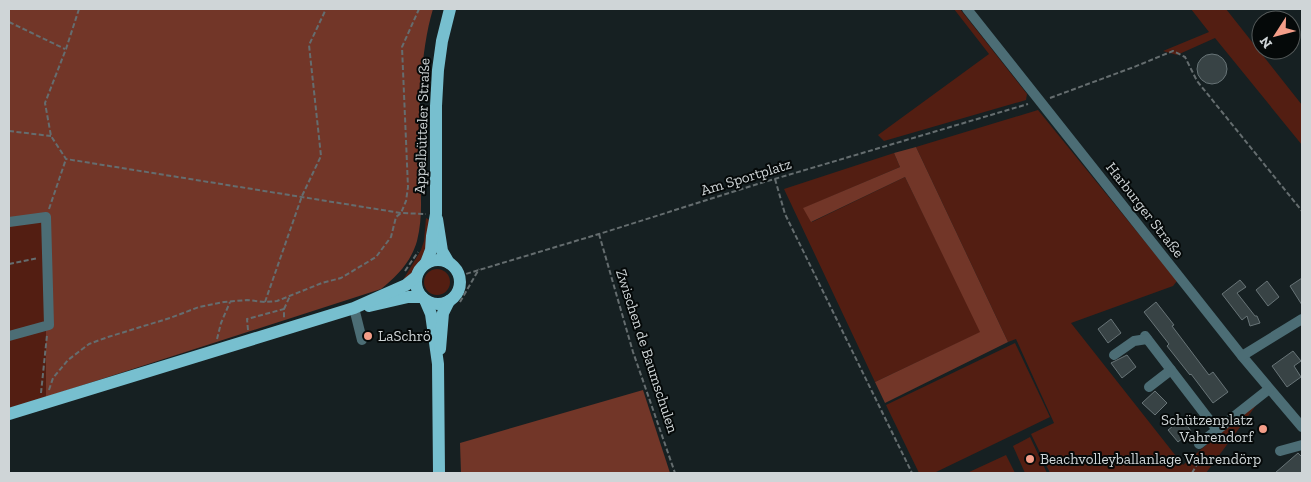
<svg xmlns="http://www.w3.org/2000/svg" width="1311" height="482" viewBox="0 0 1311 482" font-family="'Zilla Slab',serif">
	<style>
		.green { fill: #531e12 }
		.forest { fill: #723628 }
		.building { fill: #384345; stroke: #687477 }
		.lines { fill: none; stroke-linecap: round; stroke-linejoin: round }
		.path { stroke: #656d6f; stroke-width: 2; stroke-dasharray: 5 2.5; stroke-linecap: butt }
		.minor { stroke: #4c6d75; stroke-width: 10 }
		.major { stroke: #77bfcf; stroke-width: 12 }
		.poi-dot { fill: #f49e89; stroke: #050909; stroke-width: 2 }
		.labels { text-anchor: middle; stroke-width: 4; stroke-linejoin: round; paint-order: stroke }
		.street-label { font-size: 15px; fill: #cfd5d7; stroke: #050909 }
		.poi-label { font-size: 15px; fill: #cfd5d7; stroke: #050909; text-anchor: start }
	</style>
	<rect width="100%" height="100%" fill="#162022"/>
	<g class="green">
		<path d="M954,9H960L1027,94L1026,100L884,141L878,135L989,54Z"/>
		<path d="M1191,9H1226L1302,105V145L1215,38L1177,55L1163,51L1209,32Z"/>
		<path d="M1038,110L1177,281L1173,286L1071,323L1183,465L1263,396L1206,473H1050L1031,434L1054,423L1016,339L1008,342L916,147Z"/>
		<path d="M894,153L900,167L804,208L812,222L905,177L981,332L875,382L784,189Z"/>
		<path d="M426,218L430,220C429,227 430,234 429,241C426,256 416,273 403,280L421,250L424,241Z"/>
		<path d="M46,220V397L9,408V225Z"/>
		<circle cx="437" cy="282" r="13"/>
		<path d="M1015,343L1050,417L934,473H919L886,405Z"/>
		<path d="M1030,437L1047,473H1025L1013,446Z"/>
		<path d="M1006,455L1015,473H967Z"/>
	</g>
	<g class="forest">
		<path d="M9,9H433C420,52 419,112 419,157C420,184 424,214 417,241C411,262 397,276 381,289L46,397V220L9,225Z"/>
		<path d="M916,147L1008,342L885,403L875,382L980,332L905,177L811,222L803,208L900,167L894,153Z"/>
		<path d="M643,390L670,473H461L460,443Z"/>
	</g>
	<g class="building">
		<circle cx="1212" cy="69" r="15"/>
		<path d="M1302,278V305L1290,286Z"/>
		<path d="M1240,280L1246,287L1237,293L1255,316H1257L1260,323L1250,326L1247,316L1242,320L1222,294Z"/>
		<path d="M1267,281L1279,297L1268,306L1256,290Z"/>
		<path d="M1156,302L1174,325L1172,326L1209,375L1213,372L1228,392L1213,403L1191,374L1190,375L1167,346L1169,344L1144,312Z"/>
		<path d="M1111,319L1121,333L1108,343L1098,329Z"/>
		<path d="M1293,351L1301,361L1294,366L1301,377L1287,387L1272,366Z"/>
		<path d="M1127,355L1136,367L1122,378L1111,363Z"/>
		<path d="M1155,391L1167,403L1155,415L1142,403Z"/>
		<path d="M1182,419L1191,431L1178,442L1168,430Z"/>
		<path d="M1298,453L1302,457V473H1275Z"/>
	</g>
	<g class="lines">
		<g class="path">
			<path d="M79,9L66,49L45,103L51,136L66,159L401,213L426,214"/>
			<path d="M9,22L65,49"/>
			<path d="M1050,98L1134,67L1173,51L1185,57L1197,81L1302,211"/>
			<path d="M9,131L51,136"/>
			<path d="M775,179L785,214L912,473"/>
			<path d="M49,209L66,159"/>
			<path d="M599,234L633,352L675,473"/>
			<path d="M9,264L38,258"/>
			<path d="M405,271L418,252"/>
			<path d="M459,276L599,234L761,183L1028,104"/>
			<path d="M265,302L302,196L321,156L309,45L326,9"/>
			<path d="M460,302L479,269"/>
			<path d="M284,309L290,296"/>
			<path d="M248,330L247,319L284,309V318"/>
			<path d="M217,339L221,323L230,302"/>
			<path d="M49,390L53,378L68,360L89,344L108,337L170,318L199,307L224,302L247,300L265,302L277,301L322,283L341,278L376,257L391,237L396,217L401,213L406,201L408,187L402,47L419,9"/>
			<path d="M41,393L47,335"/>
			<path d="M1192,473L1203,454"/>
		</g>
		<g class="minor">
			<path d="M967,9L1242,356L1302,427"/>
			<path d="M9,222L46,217L49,325L9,336"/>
			<path d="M354,308L362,340"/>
			<path d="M1145,336L1217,430L1269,389"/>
			<path d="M1114,355L1134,341L1147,339"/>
			<path d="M1242,356L1302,319"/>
			<path d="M1149,387L1171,370"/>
			<path d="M1199,444L1217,430"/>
			<path d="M1280,451L1302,445"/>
		</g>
		<g class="major">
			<path d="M437,219L442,251L449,263"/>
			<circle cx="438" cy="282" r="22"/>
			<path d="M426,263L431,250L432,236L436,214V106L438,70L442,41L450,9"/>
			<path d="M425,300L431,314L438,364L439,473"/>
			<path d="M369,306L408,297H422"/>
			<path d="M440,349L443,313L449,301"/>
			<path d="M9,414L354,308L406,285L416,277"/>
		</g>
	</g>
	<g class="poi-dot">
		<circle cx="368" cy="336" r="5"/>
		<circle cx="1263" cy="429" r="5"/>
		<circle cx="1030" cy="459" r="5"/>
	</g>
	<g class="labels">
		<g class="street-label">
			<text transform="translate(422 126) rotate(-88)" y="5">Appelbütteler Straße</text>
			<text transform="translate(746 177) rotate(-17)" y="5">Am Sportplatz</text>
			<text transform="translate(1145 210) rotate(52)" y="5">Harburger Straße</text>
			<text transform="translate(647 351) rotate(72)" y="5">Zwischen de Baumschulen</text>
		</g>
		<g class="poi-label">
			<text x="378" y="341">LaSchrö</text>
			<text x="1253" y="425" text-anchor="end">Schützenplatz<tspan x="1253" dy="17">Vahrendorf</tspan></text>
			<text x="1040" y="464">Beachvolleyballanlage Vahrendörp</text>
		</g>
	</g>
	<rect width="1311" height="482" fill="none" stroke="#cfd5d7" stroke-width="20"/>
	<g transform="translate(1276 35) rotate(234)"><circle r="24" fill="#050909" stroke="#565b5b"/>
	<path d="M0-4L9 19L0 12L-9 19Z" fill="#f49e89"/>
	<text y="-8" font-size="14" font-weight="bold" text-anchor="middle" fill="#cfd5d7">N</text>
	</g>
</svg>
